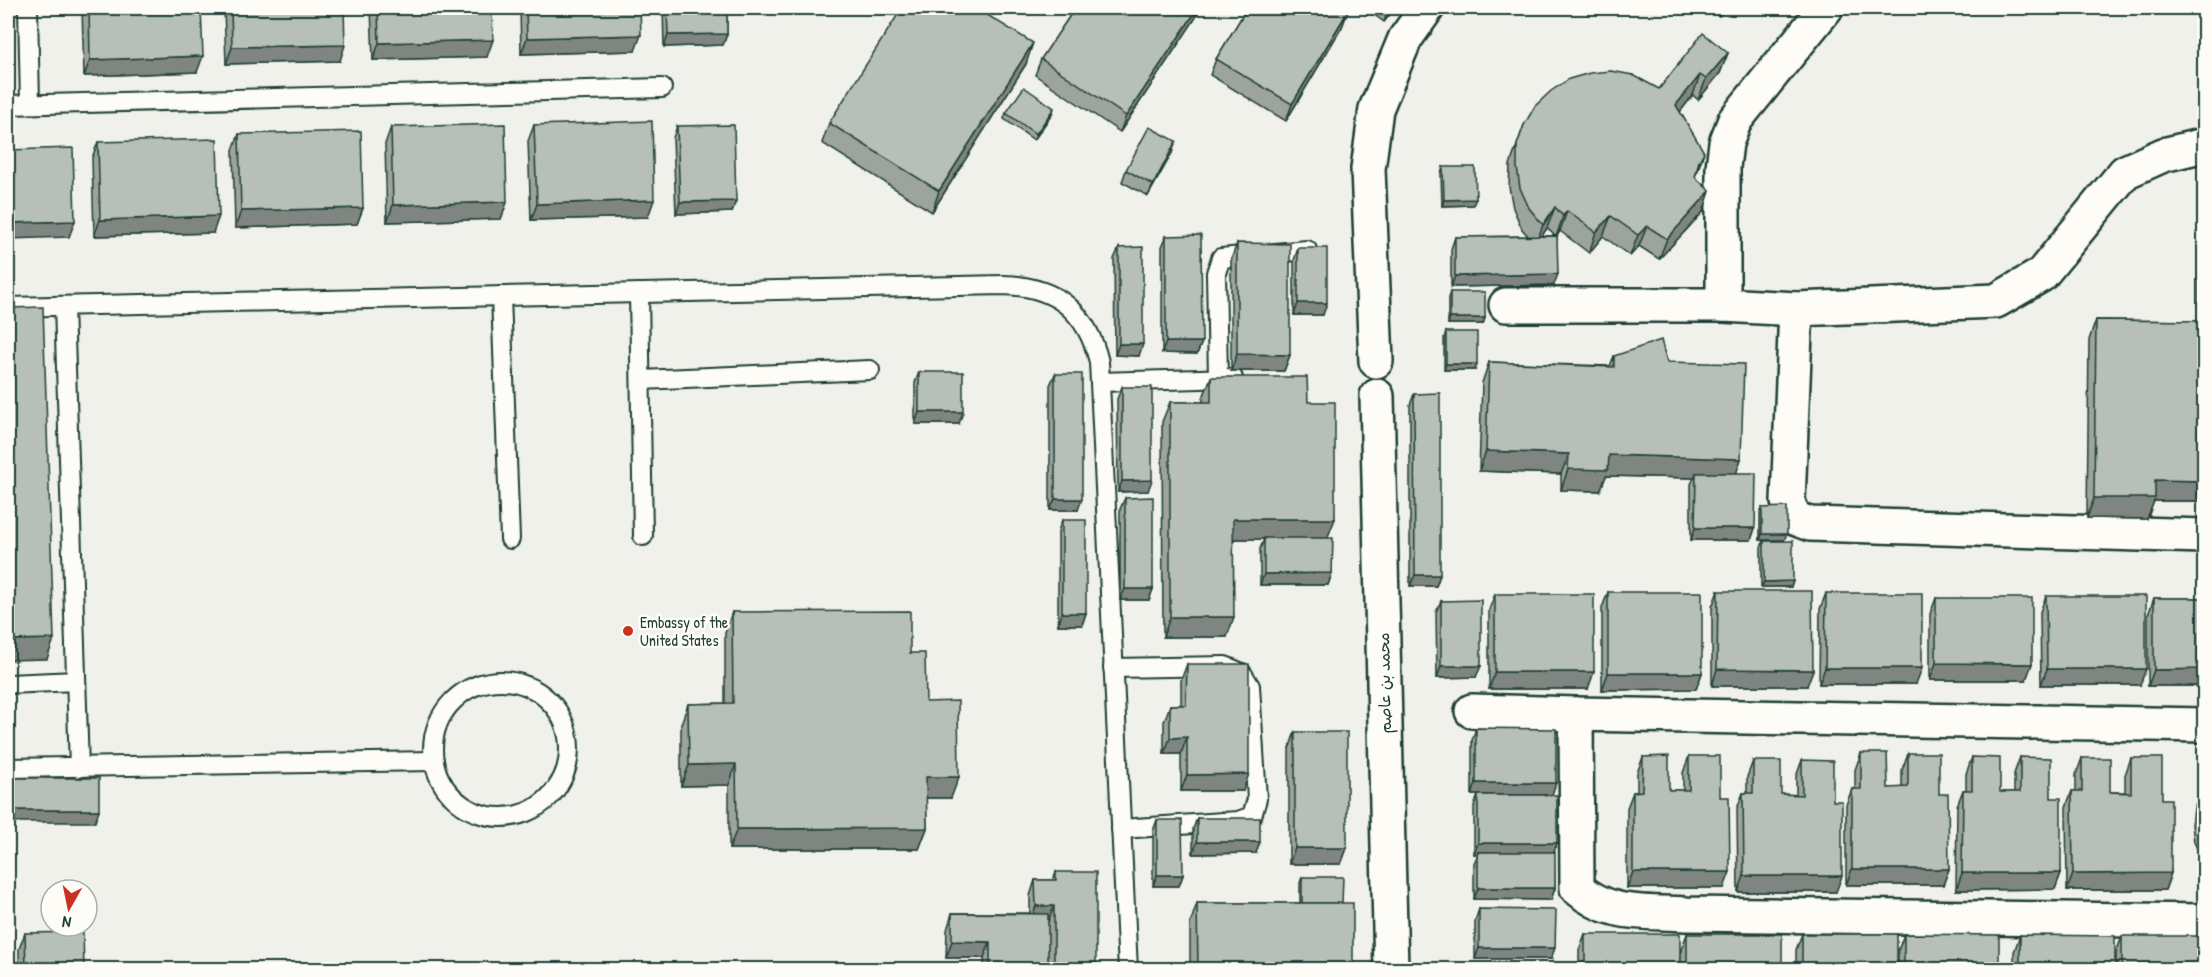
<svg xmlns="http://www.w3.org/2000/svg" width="2212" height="977" viewBox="0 0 2212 977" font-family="'Patrick Hand','Playpen Sans Arabic',sans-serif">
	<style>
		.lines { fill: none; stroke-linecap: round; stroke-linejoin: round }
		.service-casing { stroke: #1f3d34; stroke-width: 22 }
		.minor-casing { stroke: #1f3d34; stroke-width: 38 }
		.service { stroke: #fdfcf7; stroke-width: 18 }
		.minor { stroke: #fdfcf7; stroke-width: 33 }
		.wall { fill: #9da49e; stroke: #1f3d34; stroke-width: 1.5; fill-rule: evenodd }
		.shaded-wall { fill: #7f8681; stroke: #1f3d34; stroke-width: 1.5 }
		.building { fill: #b6bfb8; stroke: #1f3d34; stroke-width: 1.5 }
		.poi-dot { fill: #c8321e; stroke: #fdfcf7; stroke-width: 2 }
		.labels { text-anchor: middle; stroke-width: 5; stroke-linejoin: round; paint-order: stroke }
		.poi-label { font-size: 16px; fill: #1f3d34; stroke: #fdfcf7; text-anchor: start }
		.street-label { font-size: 16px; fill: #1f3d34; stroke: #fdfcf7 }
	</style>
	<rect width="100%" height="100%" fill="#f0f1eb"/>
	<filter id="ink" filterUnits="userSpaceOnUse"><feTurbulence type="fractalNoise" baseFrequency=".0167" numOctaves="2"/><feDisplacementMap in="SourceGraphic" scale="12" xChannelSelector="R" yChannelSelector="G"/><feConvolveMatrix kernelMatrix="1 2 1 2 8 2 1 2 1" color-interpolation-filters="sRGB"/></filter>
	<g filter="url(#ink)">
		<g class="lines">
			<defs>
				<g id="service">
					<path d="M28,8L30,104"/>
					<path d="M8,105L662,88"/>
					<path d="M639,293L643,536"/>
					<path d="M501,296L510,539"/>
					<path d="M64,306L79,768"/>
					<path d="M8,307L1003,285C1056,286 1087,311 1099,362L1128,970"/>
					<path d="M1218,378L1216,273L1221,258L1307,250"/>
					<path d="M641,380L870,370"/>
					<path d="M1100,382L1233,378"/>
					<path d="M1113,668L1225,666L1242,673L1250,686L1257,799L1252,816L1238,821L1121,829"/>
					<circle cx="501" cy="749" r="68"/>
					<path d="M8,684L76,681"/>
					<path d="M8,768L434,761"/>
				</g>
				<g id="minor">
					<path d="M1826,8L1735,120L1726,143L1723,167V305L1796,309L1996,301L2041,275L2125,172L2163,155L2204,145"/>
					<path d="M1506,305H1723"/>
					<path d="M1796,309L1788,501L1794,518L1810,524L2204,536"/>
					<path d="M1376,361L1368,169L1376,109L1405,39L1427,8"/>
					<path d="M1377,396L1391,970"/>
					<path d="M1472,711L1576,714"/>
					<path d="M2204,725L1576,714L1577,888C1610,917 1643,911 1686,914L2204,921"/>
				</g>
			</defs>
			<use href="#service" class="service-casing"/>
			<use href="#minor" class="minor-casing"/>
			<use href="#service" class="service"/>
			<use href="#minor" class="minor"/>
		</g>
		<g class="wall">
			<path d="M82,8H201L197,72L84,76Z"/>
			<path d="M224,8H344L340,61L226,64Z"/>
			<path d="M371,8H492L487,57L373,60Z"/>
			<path d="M520,8H640L635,51L521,54Z"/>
			<path d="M663,8H727V34L723,45L664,47Z"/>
			<path d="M1075,8H1200L1195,19L1120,132L1035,75L1041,59Z"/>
			<path d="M1247,8H1351L1348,11L1342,27L1286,121L1210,75L1216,59Z"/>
			<path d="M1367,8H1395L1384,22L1366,9Z"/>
			<path d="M1707,8H1726L1719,16Z"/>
			<path d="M1728,53L1720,73L1698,100L1693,95L1680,112L1696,174L1695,177L1710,191L1703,212L1659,259L1639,246L1630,256L1603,236L1589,253L1560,231L1557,236L1554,285L1451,287V249L1455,237L1528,236L1522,229L1513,208L1509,187L1510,165L1524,125L1659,89ZM1547,228L1555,236H1542Z"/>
			<path d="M1026,64L932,212L822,143L829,123Z"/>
			<path d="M1006,113L1052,114L1034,140L1004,119Z"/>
			<path d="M534,125L648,217L531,220L528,141Z"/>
			<path d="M677,126L732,212L676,214L673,138Z"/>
			<path d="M391,127L507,202L501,219L387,222L385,144Z"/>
			<path d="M239,134L363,208L357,224L235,228L233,150Z"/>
			<path d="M98,142L213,233L94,236L92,158Z"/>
			<path d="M1172,153L1148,196L1122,182L1126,170Z"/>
			<path d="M1443,167L1473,205L1442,206L1441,173Z"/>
			<path d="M1166,236L1202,342L1197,354L1162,353V247Z"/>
			<path d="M1237,243L1290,355L1284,371H1231V260Z"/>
			<path d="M1119,248L1139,356L1115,355L1114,259Z"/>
			<path d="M1298,248L1323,315H1294V260Z"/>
			<path d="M2205,261V501H2154L2147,519L2087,518L2089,340L2096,320L2199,321V275Z"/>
			<path d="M1450,292L1485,318L1483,324H1448V298Z"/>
			<path d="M1446,332L1475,370H1444V338Z"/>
			<path d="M1614,356L1667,362L1741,459L1736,473L1755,528L1751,540H1691V484L1694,478L1606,476L1600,491L1561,490V474L1479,471L1482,383L1489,362L1610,366Z"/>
			<path d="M919,372L959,424H915V383Z"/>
			<path d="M1055,374L1078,510H1050V385Z"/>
			<path d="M1211,377L1308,402L1332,573L1328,585H1260V549L1264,539H1234L1227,637H1163L1162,422L1170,402H1203V398Z"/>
			<path d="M1122,387L1148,491L1118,492L1117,399Z"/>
			<path d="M1414,394L1440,575L1436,586H1410V405Z"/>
			<path d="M1125,498L1153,589L1149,600H1120V509Z"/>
			<path d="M1762,508L1784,540H1760V513Z"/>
			<path d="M1062,520L1086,613L1082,625H1058V531Z"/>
			<path d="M1764,541L1793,581L1791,587H1761V547Z"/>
			<path d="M1718,591L1807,686H1712V607Z"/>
			<path d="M1608,592L1702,673L1696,689L1602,690V608Z"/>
			<path d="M1826,593L1916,684H1819L1820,609Z"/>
			<path d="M1495,594L1588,689H1489V610Z"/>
			<path d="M2046,596L2140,685H2041L2040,612Z"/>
			<path d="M1936,598L2026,680H1930V614Z"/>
			<path d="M2154,598H2205V686H2148V615Z"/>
			<path d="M1441,601L1476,677L1437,678L1436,612Z"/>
			<path d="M732,612L910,653L926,702L951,798H926L927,828L919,849H729V785L681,786V724L688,704L725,703V633Z"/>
			<path d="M1187,664L1243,791H1181V754H1164V722L1170,705H1181V680Z"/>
			<path d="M1476,728L1552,795H1472V740Z"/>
			<path d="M1295,732L1347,848L1341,864H1289V749Z"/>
			<path d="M1861,753L1888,788H1902V770L1908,753L1939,794L1949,869L1943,885H1846V805L1852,789H1855V770Z"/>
			<path d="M1689,756L1720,797L1724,888H1627V808L1633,792H1637V773L1643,757L1669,790H1683V773Z"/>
			<path d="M1972,757L2000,792H2014V774L2020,757L2051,798L2061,873L2055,889L1956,890L1957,806L1963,790H1966V774Z"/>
			<path d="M2082,758L2110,792H2125V775L2131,758L2162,799L2171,873L2165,890H2067L2066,807L2072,791H2076V775Z"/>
			<path d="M1802,760L1833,801L1836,892H1738L1737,809L1743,793H1747V777L1753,761L1781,794L1796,795V777Z"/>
			<path d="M2205,782V861L2201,857L2194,842L2192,825L2194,808Z"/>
			<path d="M1478,795L1557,843L1554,852L1555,888L1551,900L1474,899V863L1478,854H1474V807Z"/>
			<path d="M1197,818L1256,853L1193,854V829Z"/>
			<path d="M1157,820L1183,875L1179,886H1153V831Z"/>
			<path d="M1056,872L1096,969H984V958H946L947,930L952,913H1030V896L1035,880H1053Z"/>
			<path d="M1302,877L1342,903L1353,969H1190V924L1197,903H1300V883Z"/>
			<path d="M1479,909L1551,959H1475V921Z"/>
			<path d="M25,933L84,969H19V949Z"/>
			<path d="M1585,934L1680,969H1579V950Z"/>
			<path d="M1687,934L1782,969H1681V950Z"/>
			<path d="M1802,934L1897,969H1796V950Z"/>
			<path d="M1904,934L1999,969H1898V951Z"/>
			<path d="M2020,935L2115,969H2014V952Z"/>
			<path d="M2122,936L2205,969H2116V953Z"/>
		</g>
		<g class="shaded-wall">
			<path d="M1198,8H1200L1195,19L1120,132L1126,116Z"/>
			<path d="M1393,8H1395L1384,22L1386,16Z"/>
			<path d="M1723,8H1726L1719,16Z"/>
			<path d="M1348,11L1342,27L1286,121L1292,104Z"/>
			<path d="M727,34L723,45L664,47L668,35Z"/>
			<path d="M641,35L635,51L521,54L527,38Z"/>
			<path d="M493,40L487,57L373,60L379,43Z"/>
			<path d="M1033,43L1026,64L932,212L939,191Z"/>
			<path d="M345,45L340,61L226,64L232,47Z"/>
			<path d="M1728,53L1720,73L1698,100L1706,79Z"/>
			<path d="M203,56L197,72L84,76L90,60Z"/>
			<path d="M1700,75L1693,95L1669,126L1676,105Z"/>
			<path d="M1054,108L1052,114L1034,140L1036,134Z"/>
			<path d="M1176,141L1172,153L1148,196L1153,185Z"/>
			<path d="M1704,152L1697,173L1699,161Z"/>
			<path d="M1710,191L1703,212L1659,259L1667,239Z"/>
			<path d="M1476,199L1473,205L1442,206L1444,200Z"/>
			<path d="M654,200L648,217L531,220L537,204Z"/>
			<path d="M736,201L732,212L676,214L680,202Z"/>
			<path d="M507,202L501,219L387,222L393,205Z"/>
			<path d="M1555,207L1547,228L1535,246L1543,225Z"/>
			<path d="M363,208L357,224L235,228L241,211Z"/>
			<path d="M1567,211L1560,231L1556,237L1563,216Z"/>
			<path d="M219,216L213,233L94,236L100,220Z"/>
			<path d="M1611,216L1603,236L1589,253L1596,232Z"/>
			<path d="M75,221L69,237L8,239V223Z"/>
			<path d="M1647,226L1639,246L1630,256L1638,235Z"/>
			<path d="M1558,274L1554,285L1451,287L1455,276Z"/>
			<path d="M1298,303H1327L1323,315H1294Z"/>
			<path d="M1450,318H1485L1483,324H1448Z"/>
			<path d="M1166,342H1202L1197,354L1162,353Z"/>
			<path d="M1119,344H1143L1139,356L1115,355Z"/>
			<path d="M1237,354L1290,355L1284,371H1231Z"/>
			<path d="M1446,364H1477L1475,370H1444Z"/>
			<path d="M919,412H963L959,424H915Z"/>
			<path d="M1486,451L1569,454L1561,474L1479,471Z"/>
			<path d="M1609,455L1741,459L1734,480L1696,473L1694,478L1606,476L1600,491L1561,490L1568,469Z"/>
			<path d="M1152,480L1148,491L1118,492L1122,481Z"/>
			<path d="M2155,480L2205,481V501H2154L2147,519L2087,518L2094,498Z"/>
			<path d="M1055,499H1082L1078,510H1050Z"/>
			<path d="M1233,519H1335L1327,539H1226Z"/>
			<path d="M1695,528H1755L1751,540H1691Z"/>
			<path d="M1762,534H1787L1784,540H1760Z"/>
			<path d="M1332,573L1328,585H1260L1264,574Z"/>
			<path d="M1415,575H1440L1436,586H1410Z"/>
			<path d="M1793,581L1791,587H1761L1764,582Z"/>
			<path d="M1125,589H1153L1149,600H1120Z"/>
			<path d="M1062,613H1086L1082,625H1058Z"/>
			<path d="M1170,617H1234L1227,637H1163Z"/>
			<path d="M54,639L47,659L8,660V640Z"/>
			<path d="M1936,663L2032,664L2026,680H1930Z"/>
			<path d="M1441,666H1481L1476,677L1437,678Z"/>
			<path d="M1825,668H1922L1916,684H1819Z"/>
			<path d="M1717,669L1813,670L1807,686H1712Z"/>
			<path d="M2047,669H2146L2140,685H2041Z"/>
			<path d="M2205,669V686H2148L2154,670Z"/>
			<path d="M1495,672H1594L1588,689H1489Z"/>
			<path d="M1608,673H1702L1696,689L1602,690Z"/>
			<path d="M1187,737L1181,754H1164L1170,738Z"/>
			<path d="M736,764L729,785L681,786L689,765Z"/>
			<path d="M1249,774L1243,791H1181L1187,775Z"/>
			<path d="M926,777H959L951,798H919Z"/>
			<path d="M1476,783H1556L1552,795H1472Z"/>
			<path d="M8,810H99L95,822H8Z"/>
			<path d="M927,828L919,849H729L737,829Z"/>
			<path d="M1197,842H1260L1256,853L1193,854Z"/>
			<path d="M1478,843H1557L1553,854L1478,852V854H1474Z"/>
			<path d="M1295,848H1347L1341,864H1289Z"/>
			<path d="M1852,869H1949L1943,885H1846Z"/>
			<path d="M1633,872H1730L1724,888H1627Z"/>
			<path d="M1962,873H2061L2055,889L1956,890Z"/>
			<path d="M2171,873L2165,890H2067L2073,874Z"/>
			<path d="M1157,875H1183L1179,886H1153Z"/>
			<path d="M1744,876H1842L1836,892H1738Z"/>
			<path d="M1478,888H1555L1551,900L1474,899Z"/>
			<path d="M1036,906H1054L1048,922H1030Z"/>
			<path d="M952,941L990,942L984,958H946Z"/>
			<path d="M1479,948H1555L1551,959H1475Z"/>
		</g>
		<g class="building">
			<path d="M89,8H201L203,56L90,60Z"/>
			<path d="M231,8H344L345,45L232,47Z"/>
			<path d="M378,8H492L493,40L379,43Z"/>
			<path d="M526,8H640L641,35L527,38Z"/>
			<path d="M667,8H727V34L668,35Z"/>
			<path d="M902,8H976L1033,43L939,191L829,123Z"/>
			<path d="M1075,8H1198L1126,116L1041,59Z"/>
			<path d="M1247,8H1342L1348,11L1292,104L1216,59Z"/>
			<path d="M1374,8H1393L1386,16Z"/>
			<path d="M1703,33L1728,53L1706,79L1700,75L1676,105L1704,152L1699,161L1695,177L1710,191L1667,239L1647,226L1638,235L1611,216L1596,232L1567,211L1563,216L1555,207L1543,225L1529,208L1520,188L1517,167V145L1524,125L1535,106L1551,91L1569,79L1590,73L1611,71L1633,75L1659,89Z"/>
			<path d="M1024,87L1054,108L1036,134L1006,113Z"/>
			<path d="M652,121L654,200L537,204L534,125Z"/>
			<path d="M505,124L507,202L393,205L391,127Z"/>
			<path d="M734,125L736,201L680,202L677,126Z"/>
			<path d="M1149,127L1176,141L1153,185L1126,170Z"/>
			<path d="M361,131L363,208L241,211L239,134Z"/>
			<path d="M217,139L219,216L100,220L98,142Z"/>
			<path d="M73,148L75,221L8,223V150Z"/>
			<path d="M1443,167H1475L1476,199L1444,200Z"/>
			<path d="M1201,235L1202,342H1166V236Z"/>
			<path d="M1557,236L1558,274L1455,276V237Z"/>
			<path d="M1237,243L1290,244V355L1237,354Z"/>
			<path d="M1143,247V344H1119V248Z"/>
			<rect x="1298" y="248" width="29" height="55"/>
			<rect x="1450" y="292" width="35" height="26"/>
			<path d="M43,307L54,639L8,640V308Z"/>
			<path d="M2096,320L2205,321V481L2155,480V498H2094Z"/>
			<rect x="1446" y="332" width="31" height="32"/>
			<path d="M1661,340L1667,362L1744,364L1741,459L1609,455L1608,470L1568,469L1569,454L1486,451L1489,362L1614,367V356Z"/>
			<rect x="919" y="372" width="44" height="40"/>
			<rect x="1055" y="374" width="27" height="125"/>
			<path d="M1211,377H1307L1308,402H1335V519H1233L1234,617H1170V402H1211Z"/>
			<path d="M1122,387H1152V480L1122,481Z"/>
			<path d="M1440,393V575H1415L1414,394Z"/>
			<path d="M1696,473H1756L1755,528H1695Z"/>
			<path d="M1153,497V589H1125V498Z"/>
			<path d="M1787,507V534H1762V508Z"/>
			<rect x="1062" y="520" width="24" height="93"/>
			<path d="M1264,538H1333L1332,573L1264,574Z"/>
			<path d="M1764,541H1793V581L1764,582Z"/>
			<path d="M1718,591H1812L1813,670L1717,669Z"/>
			<rect x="1608" y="592" width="94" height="81"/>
			<path d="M1826,593H1922V668H1825Z"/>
			<rect x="1495" y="594" width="99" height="78"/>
			<path d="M2046,596H2146V669H2047Z"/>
			<path d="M1936,598H2032V664L1936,663Z"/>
			<path d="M2154,598H2205V669L2154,670Z"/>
			<path d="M1481,600V666H1441V601Z"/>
			<path d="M910,611V653H925L926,702L958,701L959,777H926L927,828L737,829L736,764L689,765L688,704L733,703L732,612Z"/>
			<path d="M1187,664H1249V774L1187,775V737L1170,738V705H1186Z"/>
			<path d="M1476,728L1556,729V783H1476Z"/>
			<rect x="1295" y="732" width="52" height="116"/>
			<path d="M1861,753H1887L1888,788L1908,787V753H1939V794H1948L1949,869H1852V789H1861Z"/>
			<path d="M1669,756V790H1689V756H1720V797H1729L1730,872H1633V792L1642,791L1643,757Z"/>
			<path d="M1972,757L2000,758V792H2020V757L2051,758V798H2061V873H1962L1963,790H1972Z"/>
			<path d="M2082,758H2110V792L2131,793V758H2162V799H2171V873L2073,874L2072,791H2082Z"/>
			<path d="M1802,760L1833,761V801H1842V876H1744L1743,793H1753V761H1781V794L1802,795Z"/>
			<rect x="8" y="778" width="91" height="32"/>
			<path d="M2205,782V835L2200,825L2198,808L2200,792Z"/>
			<rect x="1478" y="795" width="79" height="48"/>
			<rect x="1197" y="818" width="63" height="24"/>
			<path d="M1157,820H1182L1183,875H1157Z"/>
			<rect x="1478" y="852" width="77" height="36"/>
			<path d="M1056,872H1096V969H1054V906H1036L1035,880H1056Z"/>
			<path d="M1302,877H1343L1342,903H1302Z"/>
			<path d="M1197,903H1353V969H1198Z"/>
			<path d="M1479,909L1556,910L1555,948H1479Z"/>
			<path d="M952,913L1048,914V969H990V942L952,941Z"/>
			<path d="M83,932L84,969H26L25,933Z"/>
			<rect x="1585" y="934" width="95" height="35"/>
			<rect x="1687" y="934" width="95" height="35"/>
			<rect x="1802" y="934" width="95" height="35"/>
			<path d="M1904,934L1999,935V969H1904Z"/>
			<path d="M2020,935L2115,936V969H2020Z"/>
			<rect x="2122" y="936" width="83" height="33"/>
		</g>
	</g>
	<circle class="poi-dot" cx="628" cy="631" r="6"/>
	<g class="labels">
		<g class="poi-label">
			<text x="640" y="628">Embassy of the<tspan x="640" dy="18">United States</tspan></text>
		</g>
		<g class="street-label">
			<text transform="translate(1384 683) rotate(-91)" y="6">محمد بن عاصم</text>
		</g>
	</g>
	<rect width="2212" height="977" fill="none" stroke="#fdfcf7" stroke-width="30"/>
	<rect x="15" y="15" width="2182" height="947" fill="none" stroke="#1f3d34" stroke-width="2" filter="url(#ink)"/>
	<g transform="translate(69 908) rotate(189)"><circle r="28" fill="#fdfcf7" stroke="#a4b0a9" stroke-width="1.5"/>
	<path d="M0-4.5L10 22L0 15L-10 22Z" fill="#c8321e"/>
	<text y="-9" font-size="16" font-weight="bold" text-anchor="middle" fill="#1f3d34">N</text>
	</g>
</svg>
